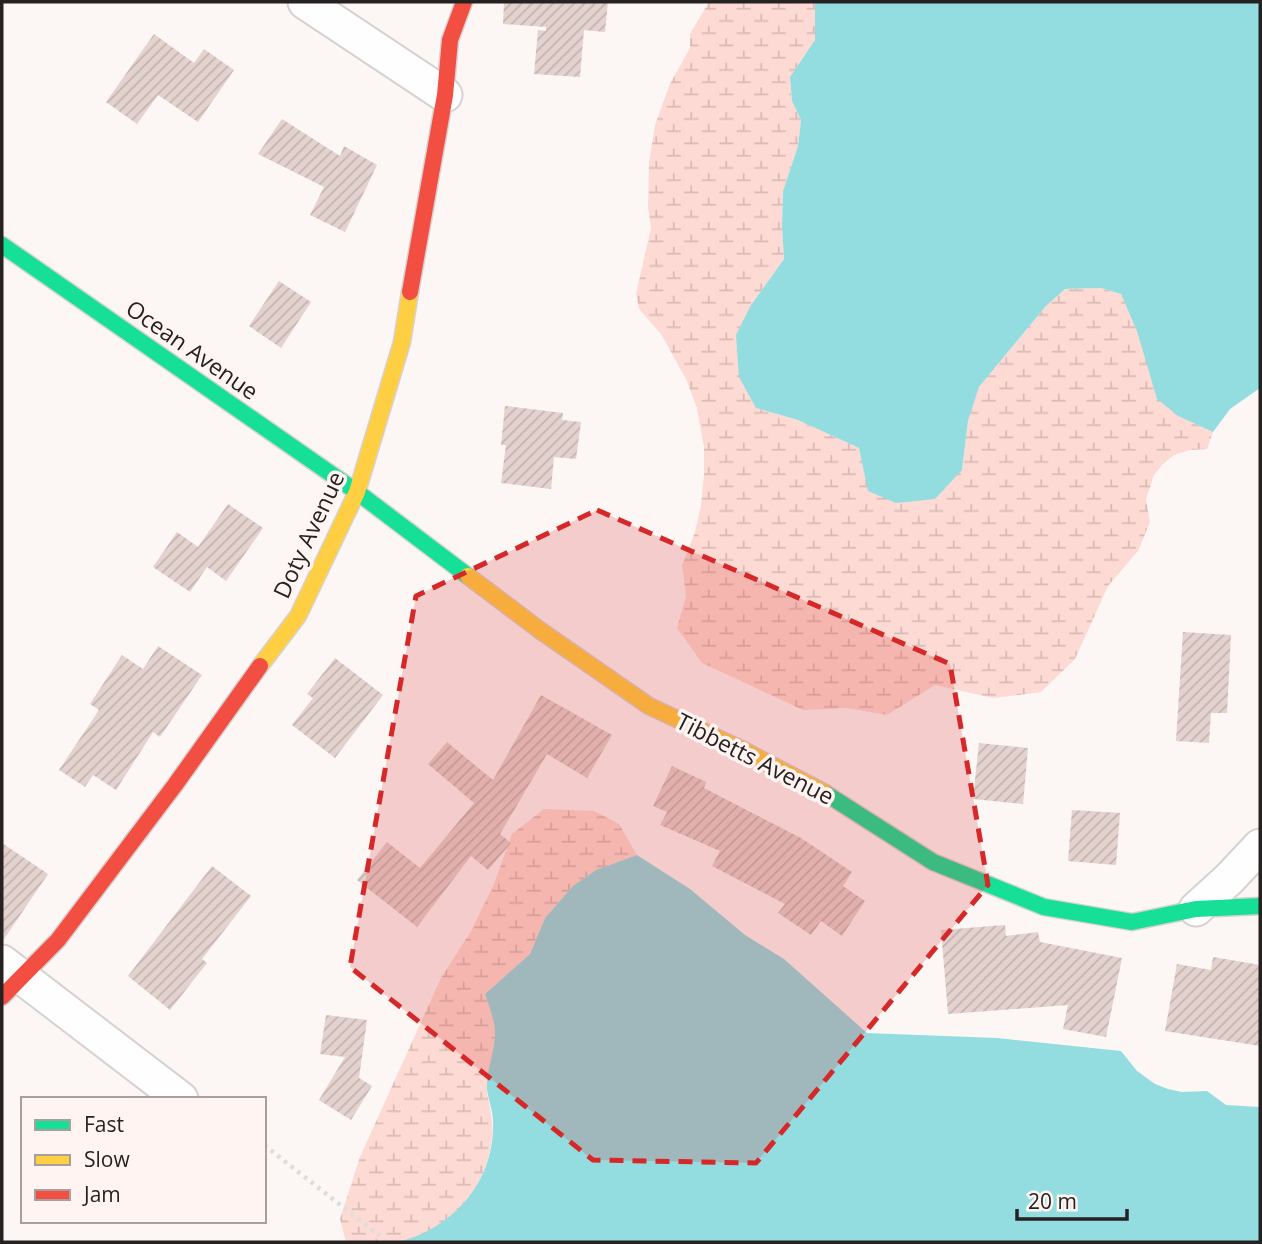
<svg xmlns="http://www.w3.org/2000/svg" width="1262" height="1244" viewBox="0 0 1262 1244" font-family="'Open Sans',sans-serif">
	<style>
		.wetland { fill: url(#wetland-marsh) }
		.water { fill: #93dde1 }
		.building { fill: url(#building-hatch) }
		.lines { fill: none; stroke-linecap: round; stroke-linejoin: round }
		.street-casing { stroke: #d7d2d1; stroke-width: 37 }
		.fast-casing { stroke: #d7d2d1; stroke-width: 19 }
		.slow-casing { stroke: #d7d2d1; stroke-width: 19 }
		.jam-casing { stroke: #d7d2d1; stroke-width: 19 }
		.path { stroke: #dedcdc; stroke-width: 4.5; stroke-dasharray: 3.5 5; stroke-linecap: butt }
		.street { stroke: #fffefe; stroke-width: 33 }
		.fast { stroke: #16e098; stroke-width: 16 }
		.slow { stroke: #ffcf43; stroke-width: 16 }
		.jam { stroke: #f24e42; stroke-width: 16 }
		.marked { fill: #d62828; fill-opacity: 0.2; stroke: #d62828; stroke-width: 5; stroke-dasharray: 14 9; stroke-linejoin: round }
		.labels { text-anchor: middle; stroke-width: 7; stroke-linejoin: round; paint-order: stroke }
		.street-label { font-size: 23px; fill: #262221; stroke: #fff4f2 }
	</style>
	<defs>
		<pattern id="wetland-marsh" width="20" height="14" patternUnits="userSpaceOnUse" patternTransform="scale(1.75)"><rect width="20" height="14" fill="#fddad3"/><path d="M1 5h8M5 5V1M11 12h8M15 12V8" fill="none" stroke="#d9bbb5"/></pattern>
		<pattern id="building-hatch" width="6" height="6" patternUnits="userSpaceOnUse" patternTransform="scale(1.75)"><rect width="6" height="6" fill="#e4d2ce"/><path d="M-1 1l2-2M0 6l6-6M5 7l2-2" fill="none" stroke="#c3b4b1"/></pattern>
	</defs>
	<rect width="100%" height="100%" fill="#fcf6f5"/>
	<g class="wetland">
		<path d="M709,2H815V40L790,77L792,101L801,120L798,146L783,191L782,227L784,259L751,305L756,408L798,420L859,448L962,470L968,421L979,387L1045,307L1065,289L1101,288L1121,294L1178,416L1213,432L1207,449L1190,450L1174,455L1163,464L1154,475L1146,499L1150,522L1138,551L1108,586L1075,659L1041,692L993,698L935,685L887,715L847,708L803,710L702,663L677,628L686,596L682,565L695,532L701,505L704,474V447L697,408L686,379L661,334L639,309L636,294L651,228L648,207L649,163L655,125L670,84L690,48V34Z"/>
		<path d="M544,809L594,811L619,824L637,855L596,870L573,886L545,918L530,954L485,994C489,1006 496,1022 496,1035C494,1053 487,1071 487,1089C488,1105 494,1117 492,1136C488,1186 450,1233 400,1242C383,1244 363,1242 346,1242L340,1219L360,1157L441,978L471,931L494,884L512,834Z"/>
	</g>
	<g class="water">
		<path d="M815,2H1260V388L1230,409L1213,432L1178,416L1157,399L1137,331L1121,294L1101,288L1065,289L1045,307L979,387L968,421L962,470L935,499L896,503L868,491L859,448L798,420L756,408L739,377L736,335L751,305L784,259L782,227L783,191L798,146L801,120L792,101L790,77L815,40Z"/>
		<path d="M637,855L690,889L745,935L784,959L867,1033L997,1038L1121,1051L1137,1071L1155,1084L1168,1089L1182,1092L1207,1091L1226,1105L1260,1107V1242H398C454,1228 495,1181 493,1121C493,1110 488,1100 487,1089C486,1072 494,1053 495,1036C496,1023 489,1006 485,994L530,954L545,918L573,886L596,870Z"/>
	</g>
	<g class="building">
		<path d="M504,2H608L605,32L584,30L580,77L534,74L538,30L546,31V27L503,24Z"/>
		<path d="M154,34L194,63L204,49L234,70L198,122L158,95L137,124L106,102Z"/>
		<path d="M282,119L340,156L344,146L377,165L345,232L310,215L324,187L258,154Z"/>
		<path d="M279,281L311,302L281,348L249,326Z"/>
		<path d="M505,406L563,413L562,420L581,422L576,459L554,457L551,489L501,483L506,445H501Z"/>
		<path d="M228,504L263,528L226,581L207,567L190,592L153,567L177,532L198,547Z"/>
		<path d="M1183,632L1231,635L1227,713H1211L1209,743L1176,741Z"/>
		<path d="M158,646L202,675L160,737L153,732L116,790L93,775L85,787L59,770L99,710L90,704L122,655L143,669Z"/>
		<path d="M335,658L383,695L335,758L292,725L313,698L307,694Z"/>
		<path d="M541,695L612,735L587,778L547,754L500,834L511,843L488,870L471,856L417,927L357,880L387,842L420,868L474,803L428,764L447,742L493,780Z"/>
		<path d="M979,743L1028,748L1023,804L973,799Z"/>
		<path d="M672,766L706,782L704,788L801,838L852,872L843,886L865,901L842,936L821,921L811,935L778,913L785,904L712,866L720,851L660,825L667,812L653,806Z"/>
		<path d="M1072,810L1120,813L1116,865L1068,861Z"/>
		<path d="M2,843L48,874L2,942Z"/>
		<path d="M212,866L251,896L202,959L207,963L170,1010L128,976Z"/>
		<path d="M1005,925L1006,936L1038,932L1040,942L1122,958L1106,1037L1063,1029L1068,1005L948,1014L941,930Z"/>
		<path d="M1213,957L1260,965V1046L1165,1031L1177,964L1211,970Z"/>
		<path d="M326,1015L367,1020L359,1078L372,1086L351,1120L319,1100L345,1057L320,1054Z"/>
	</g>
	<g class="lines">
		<defs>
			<g id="street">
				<path d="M305,2L445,95"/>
				<path d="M1196,909L1229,879L1260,846"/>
				<path d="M2,962L181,1099"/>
			</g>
			<g id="fast">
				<path d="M2,245L357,492L468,576"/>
				<path d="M825,793L933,862L1044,907L1132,922L1196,909L1260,906"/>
			</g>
			<g id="slow">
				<path d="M468,576L541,631L649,706L741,749L825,793"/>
				<path d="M260,666L298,616L357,492L402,342L410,292"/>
			</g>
			<g id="jam">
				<path d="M410,292L445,95L450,40L464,2"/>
				<path d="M2,997L58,940L175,785L260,666"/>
			</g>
		</defs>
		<use href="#street" class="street-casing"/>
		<use href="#fast" class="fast-casing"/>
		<use href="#slow" class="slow-casing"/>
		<use href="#jam" class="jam-casing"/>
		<path class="path" d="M264,1145L380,1236"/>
		<use href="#street" class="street"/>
		<use href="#fast" class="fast"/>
		<use href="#slow" class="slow"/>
		<use href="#jam" class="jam"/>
	</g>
	<path class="marked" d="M597,510L950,664L988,885L756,1163L593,1160L350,967L416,596Z"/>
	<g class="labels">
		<g class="street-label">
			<text transform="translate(192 350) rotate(35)" y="8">Ocean Avenue</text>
			<text transform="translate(309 535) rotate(-65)" y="8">Doty Avenue</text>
			<text transform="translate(755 759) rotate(27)" y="8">Tibbetts Avenue</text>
		</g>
	</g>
	<rect width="1262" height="1244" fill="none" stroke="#262221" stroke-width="7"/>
	<rect x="21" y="1097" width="245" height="126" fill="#fff4f2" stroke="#a8a09e" stroke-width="2"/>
	<rect x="35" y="1120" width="35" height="10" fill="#16e098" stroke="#a8a09e" stroke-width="2"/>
	<text x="84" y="1132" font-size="21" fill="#262221">Fast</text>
	<rect x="35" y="1155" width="35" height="10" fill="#ffcf43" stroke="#a8a09e" stroke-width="2"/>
	<text x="84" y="1167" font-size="21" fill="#262221">Slow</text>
	<rect x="35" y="1190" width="35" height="10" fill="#f24e42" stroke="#a8a09e" stroke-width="2"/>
	<text x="84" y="1202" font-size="21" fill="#262221">Jam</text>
	<path d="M1017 1209v10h110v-10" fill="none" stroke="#262221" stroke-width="3.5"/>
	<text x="1028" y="1209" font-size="21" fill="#262221" stroke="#fff4f2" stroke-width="5" paint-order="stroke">20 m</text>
</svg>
